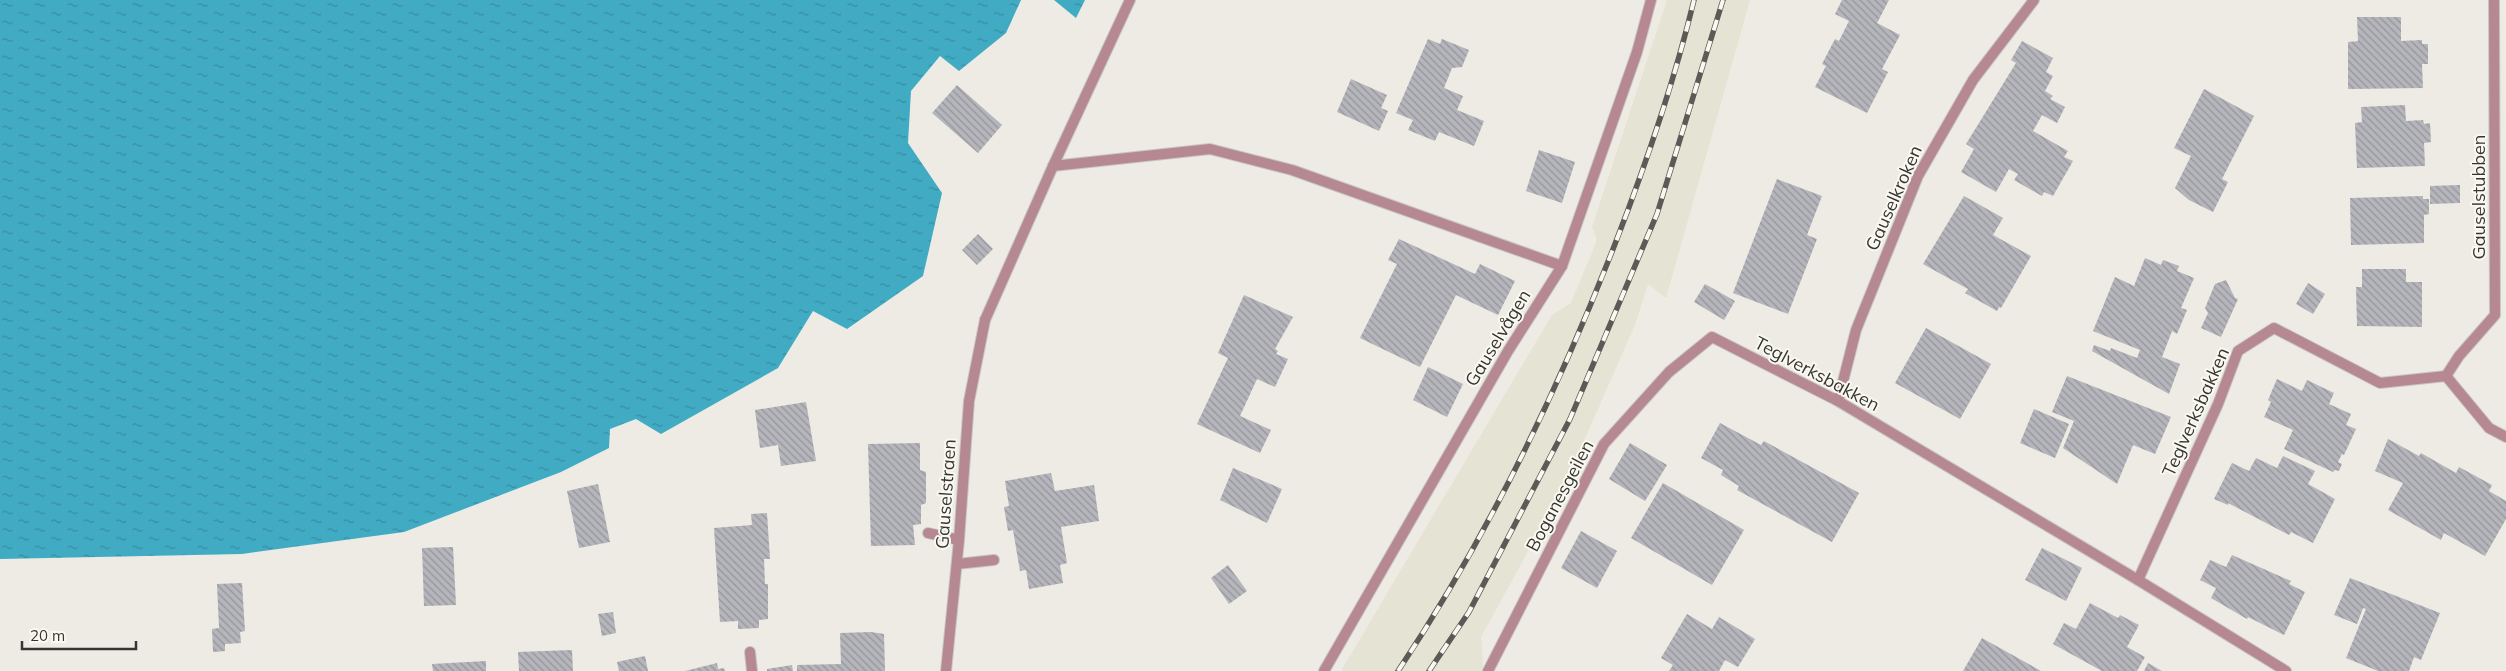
<svg xmlns="http://www.w3.org/2000/svg" width="2506" height="671" viewBox="0 0 2506 671" font-family="Mulish,sans-serif">
	<style>
		.built { fill: #e5e3d3 }
		.water { fill: url(#water-ripples) }
		.building { fill: url(#building-back-hatch) }
		.lines { fill: none; stroke-linecap: round; stroke-linejoin: round }
		.service-casing { stroke: #c8c7c0; stroke-width: 12 }
		.minor-casing { stroke: #c8c7c0; stroke-width: 12 }
		.service { stroke: #b68891; stroke-width: 10 }
		.minor { stroke: #b68891; stroke-width: 10 }
		.rail-casing { stroke: #5b5a56; stroke-width: 5.5 }
		.rail { stroke: #faf9f0; stroke-width: 4; stroke-dasharray: 11; stroke-linecap: butt }
		.labels { text-anchor: middle; stroke-width: 4; stroke-linejoin: round; paint-order: stroke }
		.street-label { font-size: 18px; fill: #363532; stroke: #faf9f0 }
	</style>
	<defs>
		<pattern id="water-ripples" width="26" height="14" patternUnits="userSpaceOnUse" patternTransform="scale(1.25)"><rect width="26" height="14" fill="#41abc4"/><path d="M2 4q2-2 4 0t4 0M15 11q2-2 4 0t4 0" fill="none" stroke="#378ca0"/></pattern>
		<pattern id="building-back-hatch" width="6" height="6" patternUnits="userSpaceOnUse" patternTransform="scale(1.25)"><rect width="6" height="6" fill="#b5b5bc"/><path d="M-1 5l2 2M0 0l6 6M5-1l2 2" fill="none" stroke="#949499"/></pattern>
	</defs>
	<rect width="100%" height="100%" fill="#edebe3"/>
	<path class="built" d="M1667,0H1750L1666,298L1648,284L1635,325L1563,488L1481,637L1483,667L1481,671H1341L1552,315L1571,303L1597,240L1592,227Z"/>
	<g class="water">
		<path d="M0,0H1021L1006,33L959,71L940,56L911,91L908,143L942,193L923,276L847,329L813,311L778,368L661,434L636,419L610,429L609,448L561,472L404,532L242,554L0,559Z"/>
		<path d="M1054,0H1085L1076,18Z"/>
	</g>
	<g class="building">
		<path d="M1842,0H1889L1877,23L1900,35L1882,69L1888,72L1867,113L1815,87L1826,66L1822,64L1835,39L1839,41L1849,21L1835,14Z"/>
		<path d="M2357,17H2401V41L2422,40V44H2428V64H2422L2423,88L2348,89V42L2358,41Z"/>
		<path d="M1428,39L1440,44L1442,39L1469,50L1462,67L1452,68L1444,88L1463,96L1457,110L1484,121L1474,146L1439,132L1435,141L1408,130L1413,120L1396,113Z"/>
		<path d="M2022,41L2053,58L2046,72L2053,76L2045,91L2053,96L2050,99L2065,107L2057,123L2042,115L2033,131L2068,151L2064,157L2073,161L2053,196L2044,192L2042,196L2014,180L2018,174L2009,169L1996,192L1961,172L1974,149L1966,144L2016,63L2011,60Z"/>
		<path d="M1351,79L1387,95L1381,108L1388,111L1379,131L1337,112Z"/>
		<path d="M957,85L1002,125L978,153L932,113Z"/>
		<path d="M2204,89L2254,116L2222,179L2228,182L2213,212L2189,200L2175,188L2191,156L2174,148Z"/>
		<path d="M2405,105L2406,121L2423,120L2424,124L2430,123L2431,142L2424,143L2425,166L2357,168L2355,123L2362,122L2361,107Z"/>
		<path d="M1539,150L1575,162L1562,203L1526,191Z"/>
		<path d="M1777,179L1822,196L1807,235L1817,239L1788,314L1733,293Z"/>
		<path d="M2460,185V203L2430,204V186Z"/>
		<path d="M1964,196L2003,218L1993,235L2031,256L2001,308L1999,307L1997,311L1965,293L1968,289L1923,264Z"/>
		<path d="M2423,196V199H2429V214L2424,215V243L2351,245L2350,198Z"/>
		<path d="M978,234L993,249L977,265L962,250Z"/>
		<path d="M1399,239L1475,274L1480,264L1515,281L1498,315L1456,295L1420,367L1360,338L1397,264L1388,260Z"/>
		<path d="M2145,258L2161,265L2163,260L2179,266L2177,271L2194,278L2181,308L2187,310L2177,334L2172,331L2162,357L2180,364L2169,394L2092,351L2094,345L2110,351L2111,348L2137,358L2140,350L2093,331L2115,277L2134,286Z"/>
		<path d="M2362,269H2406V282H2422V327L2357,326L2356,287H2362Z"/>
		<path d="M2226,280L2235,298L2238,299L2221,337L2201,328L2208,313L2205,308L2215,284Z"/>
		<path d="M2308,283L2325,294L2313,314L2296,304Z"/>
		<path d="M1705,284L1735,301L1724,320L1694,302Z"/>
		<path d="M1244,295L1293,317L1275,349L1278,351L1276,354L1288,359L1275,387L1257,379L1240,416L1271,430L1260,453L1197,424L1228,358L1218,353Z"/>
		<path d="M1926,328L1991,364L1960,419L1895,383Z"/>
		<path d="M1428,367L1463,384L1447,417L1413,400Z"/>
		<path d="M2067,376L2171,417L2155,454L2133,445L2117,484L2063,448L2074,421L2052,412Z"/>
		<path d="M2277,379L2302,391L2307,380L2334,393L2329,404L2351,414L2346,425L2356,429L2344,455L2342,454L2338,462L2342,464L2339,471L2335,470L2333,472L2284,449L2293,430L2264,417L2271,402L2268,400Z"/>
		<path d="M806,402L816,461L781,466L778,445L760,448L755,410Z"/>
		<path d="M2034,409L2069,424L2055,458L2020,443Z"/>
		<path d="M1720,423L1761,445L1764,441L1859,493L1832,542L1737,490L1739,486L1721,475L1723,470L1701,458Z"/>
		<path d="M2388,439L2419,456L2421,453L2456,473L2459,467L2492,485L2489,491L2506,501V519L2485,556L2444,533L2441,540L2388,510L2403,483L2375,471Z"/>
		<path d="M920,443V470L926,472V503L921,505V524L913,525L915,545L871,546L868,444Z"/>
		<path d="M1630,443L1667,465L1645,501L1609,479Z"/>
		<path d="M2283,456L2315,471L2308,484L2335,499L2313,543L2291,532L2289,535L2228,503V505L2214,499L2232,463L2249,471L2256,458L2277,468Z"/>
		<path d="M1233,468L1282,489L1267,523L1220,500Z"/>
		<path d="M1051,473L1055,491L1094,485L1099,521L1061,527L1067,563L1060,565L1063,583L1029,589L1026,570L1020,571L1013,530L1008,531L1004,507L1009,506L1005,481Z"/>
		<path d="M1663,483L1744,530L1712,585L1631,538Z"/>
		<path d="M598,484L610,542L579,548L567,491Z"/>
		<path d="M767,513L770,559H764L765,584H768V619L759,620V628L738,629V621L720,622L714,528L752,525L751,514Z"/>
		<path d="M1581,531L1617,551L1597,588L1561,568Z"/>
		<path d="M453,547L456,605L424,606L422,548Z"/>
		<path d="M2042,548L2082,568L2066,601L2025,580Z"/>
		<path d="M2232,555L2291,581L2289,584L2305,592L2284,635L2248,617L2247,619L2211,598L2216,588L2200,580L2210,560L2226,567Z"/>
		<path d="M1228,565L1247,591L1229,604L1211,578Z"/>
		<path d="M2350,578L2440,613L2421,660L2414,657L2409,671H2378L2346,658L2366,609L2363,608L2357,624L2334,615Z"/>
		<path d="M242,583L245,631L240,632L241,643L225,644V651L213,652L212,629L219,628L217,584Z"/>
		<path d="M2090,603L2118,618L2120,615L2139,625L2127,647L2145,657L2137,671H2102L2053,644L2064,623L2076,629Z"/>
		<path d="M613,612L616,633L602,636L598,614Z"/>
		<path d="M1687,614L1712,629L1719,617L1755,639L1738,667L1725,660L1719,671H1669L1673,665L1661,658Z"/>
		<path d="M871,632L884,634L885,671H797V665L841,664L840,633Z"/>
		<path d="M1982,638L2041,671H1963Z"/>
		<path d="M572,650L573,671H519L518,652Z"/>
		<path d="M645,656L648,671H619L617,662Z"/>
		<path d="M486,661V671H433L432,664Z"/>
		<path d="M717,663L718,669L724,668L725,671H685Z"/>
		<path d="M2148,663L2162,671H2144Z"/>
		<path d="M792,665L793,671H767V669Z"/>
	</g>
	<g class="lines">
		<defs>
			<g id="service">
				<path d="M1053,166L1210,149L1292,170L1562,266"/>
				<path d="M985,320L1053,166L1130,0"/>
				<path d="M928,533L959,540"/>
				<path d="M957,564L994,560"/>
				<path d="M750,652L752,671"/>
			</g>
			<g id="minor">
				<path d="M2446,376L2459,356L2495,315L2494,0"/>
				<path d="M1838,401L1856,330L1918,176L1973,80L2034,0"/>
				<path d="M2138,580L2218,404L2238,351L2274,328L2380,383L2446,376L2489,428L2506,437"/>
				<path d="M946,671L959,540L969,401L985,320"/>
				<path d="M1324,671L1508,351L1562,266L1637,52L1651,0"/>
				<path d="M1488,671L1604,444L1669,372L1712,337L1838,401L2138,580L2286,671"/>
			</g>
		</defs>
		<use href="#service" class="service-casing"/>
		<use href="#minor" class="minor-casing"/>
		<use href="#service" class="service"/>
		<use href="#minor" class="minor"/>
		<defs>
			<g id="rail">
				<path d="M1398,671C1487,538 1557,393 1615,244C1646,164 1674,83 1694,0"/>
				<path d="M1429,671L1469,612L1570,419L1657,214L1723,0"/>
			</g>
		</defs>
		<use href="#rail" class="rail-casing"/>
		<use href="#rail" class="rail"/>
	</g>
	<g class="labels">
		<g class="street-label">
			<text transform="translate(2479 197) rotate(-90)" y="6">Gauselstubben</text>
			<text transform="translate(1894 198) rotate(-66)" y="6">Gauselkroken</text>
			<text transform="translate(1498 338) rotate(-59)" y="6">Gauselvågen</text>
			<text transform="translate(1817 374) rotate(28)" y="6">Teglverksbakken</text>
			<text transform="translate(2196 412) rotate(-66)" y="6">Teglverksbakken</text>
			<text transform="translate(946 494) rotate(-86)" y="6">Gauselstraen</text>
			<text transform="translate(1560 496) rotate(-62)" y="6">Boganesgeilen</text>
		</g>
	</g>
	<path d="M22 641v8h114v-8" fill="none" stroke="#363532" stroke-width="2.5"/>
	<text x="30" y="641" font-size="15" fill="#363532" stroke="#faf9f0" stroke-width="4" paint-order="stroke">20 m</text>
</svg>
